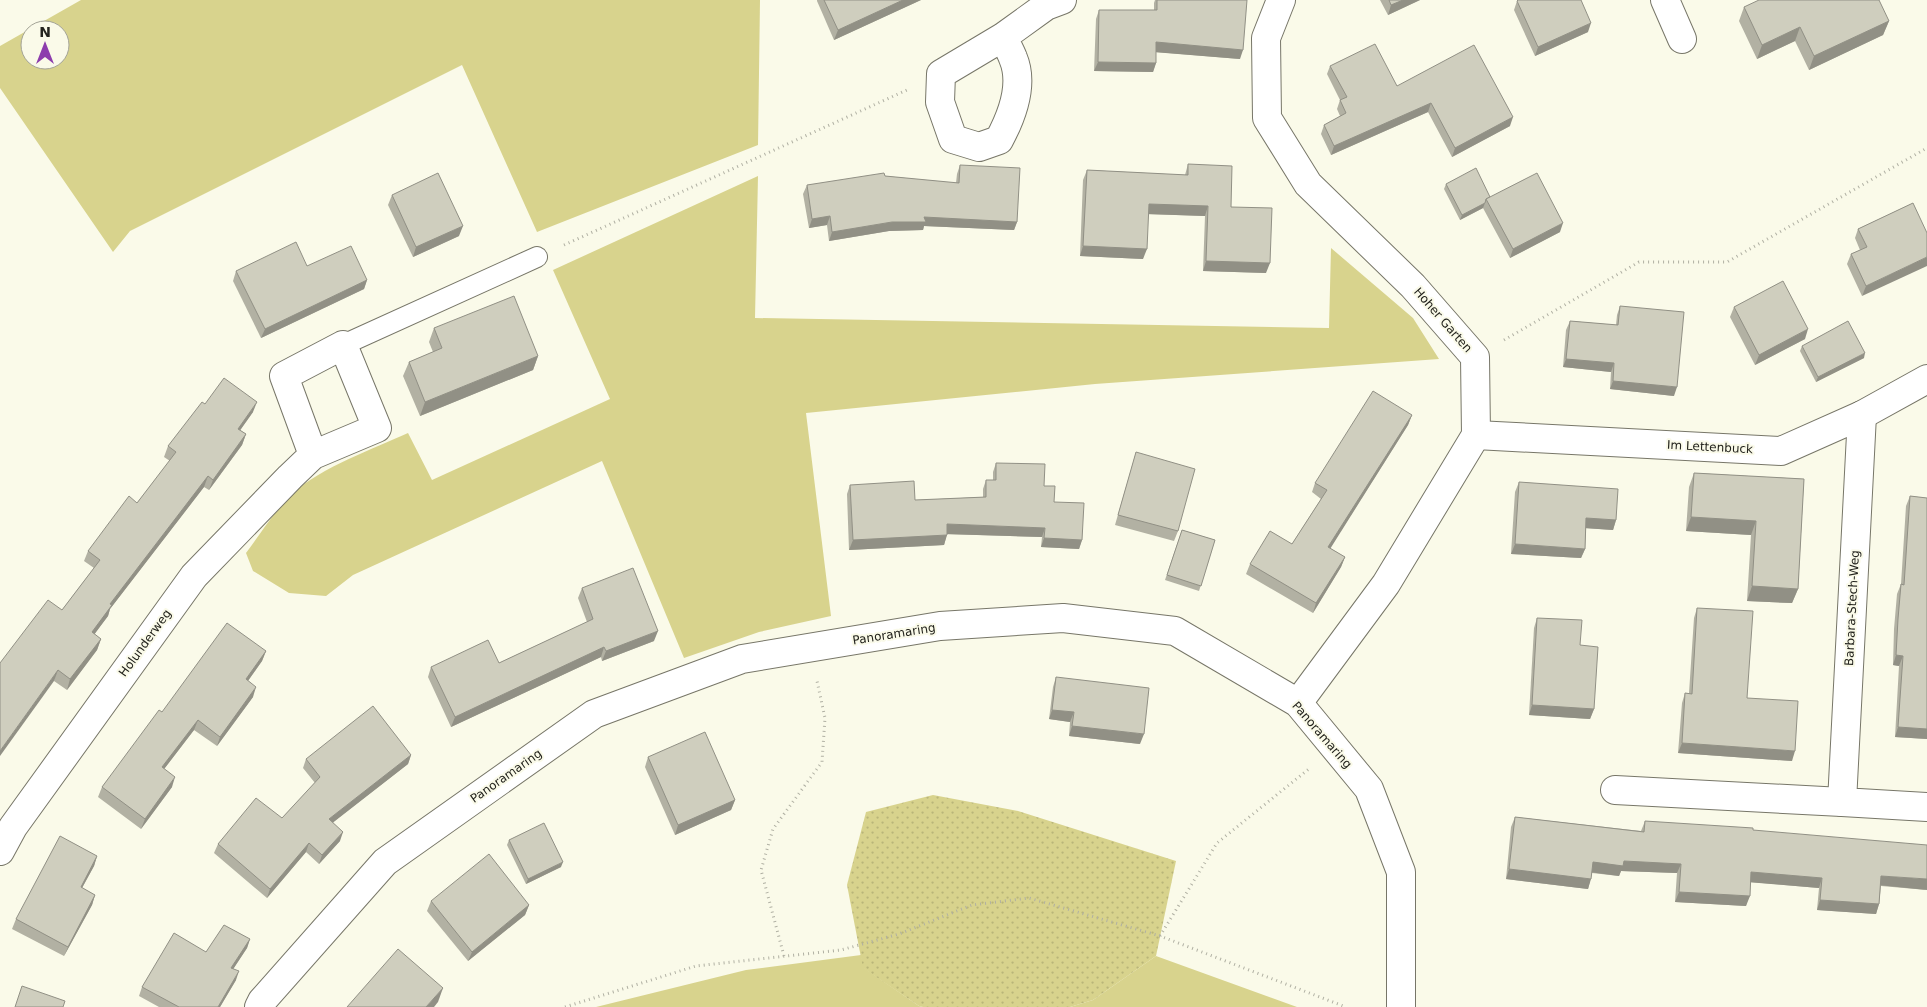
<svg xmlns="http://www.w3.org/2000/svg" width="1927" height="1007" viewBox="0 0 1927 1007" font-family="'DejaVu Sans',sans-serif">
	<style>
		.green { fill: #d8d38d; fill-rule: evenodd }
		.park { fill: url(#park-dots) }
		.lines { fill: none; stroke-linecap: round; stroke-linejoin: round }
		.lane-casing { stroke: #777668; stroke-width: 22 }
		.street-casing { stroke: #777668; stroke-width: 30 }
		.path { stroke: #b0b0a3; stroke-width: 3; stroke-dasharray: 1 4; stroke-linecap: butt }
		.lane { stroke: #fff; stroke-width: 20 }
		.street { stroke: #fff; stroke-width: 28 }
		.wall { fill: #b2b1a3 }
		.shaded-wall { fill: #919085 }
		.building { fill: #cfcebe; stroke: #919085 }
		.labels { text-anchor: middle; stroke-width: 4; stroke-linejoin: round; paint-order: stroke }
		.street-label { font-size: 12px; fill: #23231d; stroke: #fafae9 }
	</style>
	<defs>
		<pattern id="park-dots" width="8" height="8" patternUnits="userSpaceOnUse" patternTransform="scale(1.25)"><rect width="8" height="8" fill="#d8d38d"/><path d="M2 2h.1M6 6h.1" fill="none" stroke="#b9b579" stroke-width="1.8" stroke-linecap="round"/></pattern>
	</defs>
	<rect width="100%" height="100%" fill="#fafae9"/>
	<g class="green">
		<path d="M81,0H760L758,145L537,232L462,65L130,231L113,252L0,88V46ZM30,30H60V60H30Z"/>
		<path d="M758,176L755,318L1329,328L1331,248L1413,318L1439,359L1095,384L806,413L831,616L759,632L684,658L602,461L353,575L326,596L289,593L253,571L246,553C261,533 275,510 293,493C322,467 373,449 408,433L432,480L610,399L553,270Z"/>
		<path d="M861,955L864,968L919,1006L923,1007H596L746,970Z"/>
		<path d="M1156,956L1297,1007H1070L1093,1000Z"/>
	</g>
	<path class="park" d="M933,795L1018,811L1176,861L1156,956L1093,1000L1070,1007H923L919,1006L863,968L847,885L866,812Z"/>
	<g class="lines">
		<defs>
			<path id="lane" d="M343,345L537,257"/>
			<g id="street">
				<path d="M1281,0L1266,38L1267,118L1308,184L1413,286L1475,357L1476,435L1386,584L1298,703"/>
				<path d="M1665,0L1682,39"/>
				<path d="M1003,37C1006,44 1010,50 1013,58C1024,84 1012,116 999,140L979,147L953,139L940,102L941,74L1003,37L1046,6L1062,0"/>
				<path d="M1862,415L1842,802L1927,807"/>
				<path d="M1476,435L1781,451L1862,415L1927,379"/>
				<path d="M1615,790L1842,802"/>
				<path d="M0,851L13,827L194,576L290,477L313,455L377,428L343,345L284,376L313,455"/>
				<path d="M259,1007L262,1001L385,862L594,714L742,659L940,626L1063,618L1175,631L1298,703L1369,789L1401,872V1007"/>
			</g>
		</defs>
		<use href="#lane" class="lane-casing"/>
		<use href="#street" class="street-casing"/>
		<g class="path">
			<path d="M564,245L907,90"/>
			<path d="M1504,340L1639,262H1727L1927,148"/>
			<path d="M1160,936L1217,843L1310,768"/>
			<path d="M784,956L761,870L773,829L822,762L825,718L817,681"/>
			<path d="M565,1007L696,966L841,950L899,934L972,905L1029,898L1160,936L1346,1007"/>
		</g>
		<use href="#lane" class="lane"/>
		<use href="#street" class="street"/>
	</g>
	<g class="wall">
		<path d="M817,0H921L834,40L817,1Z"/>
		<path d="M1155,0H1242L1240,59L1156,52V63L1153,72L1094,71L1096,19L1099,10H1154V3Z"/>
		<path d="M1380,0H1420L1388,15Z"/>
		<path d="M1518,0H1582H1581L1588,32L1535,56L1514,10L1517,1Z"/>
		<path d="M1744,7L1889,21L1883,35L1809,70L1795,41L1757,59L1739,21Z"/>
		<path d="M1330,66L1397,86L1510,126L1452,157L1428,112L1331,155L1321,134L1324,125L1340,116L1337,109L1340,100L1327,74Z"/>
		<path d="M1188,164L1231,207L1266,273L1203,271L1205,216L1148,214L1143,259L1080,256L1083,180L1087,170L1185,175Z"/>
		<path d="M960,165L1017,222L1014,230L924,226L923,230L889,231L829,241L827,225L809,228L803,194L807,185L885,176L956,183L957,174Z"/>
		<path d="M1446,184L1490,197L1560,232L1510,258L1483,208L1460,220L1444,189Z"/>
		<path d="M392,195L459,236L413,257L388,205Z"/>
		<path d="M1913,203L1862,296L1847,264L1851,254L1860,250L1855,238L1858,229Z"/>
		<path d="M307,266L367,280L364,289L261,338L233,281L236,271Z"/>
		<path d="M1620,306L1674,396L1610,389L1611,372L1563,367L1566,330L1570,321L1616,325L1617,315Z"/>
		<path d="M1734,307L1805,339L1755,365L1730,317Z"/>
		<path d="M434,328L538,356L533,370L420,416L403,376L409,362L433,352L429,342Z"/>
		<path d="M1802,346L1864,358L1816,382L1800,351Z"/>
		<path d="M205,404L253,412L240,430L246,434L242,445L209,490L204,487L110,609L108,616L94,634L101,639L97,650L67,690L54,681L62,610L94,568L84,561L88,551L137,503L170,461L164,457L168,446Z"/>
		<path d="M1412,415L1408,425L1330,548L1345,557L1341,567L1313,613L1246,574L1250,564L1292,544L1321,499L1312,492L1315,483Z"/>
		<path d="M1136,452L1178,531L1174,541L1115,525Z"/>
		<path d="M996,463L1044,486L1054,502L1082,540L1079,549L1041,547L1042,537L947,534L944,545L849,550L847,494L850,485L915,500L983,497V489L986,480H993V472Z"/>
		<path d="M1694,473L1804,479L1798,589L1792,603L1747,601L1751,535L1686,531L1689,487Z"/>
		<path d="M1519,482L1616,520L1613,530L1586,528L1585,549L1581,558L1511,554L1515,492Z"/>
		<path d="M1910,496L1927,498V739L1895,737L1899,666L1893,665L1894,629L1897,594L1901,584L1906,506Z"/>
		<path d="M1182,530L1215,540L1199,591L1165,580Z"/>
		<path d="M582,588L654,641L602,661L601,657L451,727L428,677L431,667L499,663L587,622L578,598Z"/>
		<path d="M1697,608L1747,698L1792,761L1678,753L1682,703L1685,693H1689L1694,618Z"/>
		<path d="M1537,618L1580,645L1594,709L1590,719L1529,715L1534,628Z"/>
		<path d="M266,651L262,661L248,681L253,697L217,746L194,730L164,769L172,787L141,829L98,797L102,787L162,712Z"/>
		<path d="M1056,677L1140,744L1069,736L1070,722L1049,719L1053,687Z"/>
		<path d="M411,755L408,764L333,822L340,841L319,864L306,852L267,898L214,853L218,844L282,818L315,783L303,768L306,759Z"/>
		<path d="M648,757L735,800L731,810L675,835L645,767Z"/>
		<path d="M1515,817L1641,831L1645,821L1753,830L1927,890L1881,886L1879,904L1876,914L1817,910L1819,888L1750,882L1746,906L1675,902L1677,873L1621,871L1619,876L1592,873L1588,889L1506,879L1511,827Z"/>
		<path d="M509,840L561,867L526,884L507,845Z"/>
		<path d="M97,856L94,866L82,888L95,895L92,905L64,956L12,929L16,919Z"/>
		<path d="M431,901L529,905L525,915L468,961L427,911Z"/>
		<path d="M250,939L247,948L233,969L236,980L220,1007H159L139,996L142,987L206,952Z"/>
	</g>
	<g class="shaded-wall">
		<path d="M903,0H921L834,40L838,30Z"/>
		<path d="M1403,0H1420L1388,15L1391,5Z"/>
		<path d="M1889,21L1883,35L1809,70L1814,56Z"/>
		<path d="M1591,23L1588,32L1535,56L1538,47Z"/>
		<path d="M1800,27L1795,41L1757,59L1762,45Z"/>
		<path d="M1156,42L1243,50L1240,59L1153,52Z"/>
		<path d="M1098,62L1156,63L1153,72L1094,71Z"/>
		<path d="M1431,103L1428,112L1331,155L1334,146Z"/>
		<path d="M1513,117L1510,126L1452,157L1455,148Z"/>
		<path d="M1485,203L1483,208L1460,220L1462,215Z"/>
		<path d="M1149,204L1208,206L1205,216L1145,214Z"/>
		<path d="M830,216L827,225L809,228L812,219Z"/>
		<path d="M924,217L1017,222L1014,230L924,226L923,230L889,231L829,241L832,232Z"/>
		<path d="M1563,223L1560,232L1510,258L1513,249Z"/>
		<path d="M463,226L459,236L413,257L416,247Z"/>
		<path d="M1083,246L1147,249L1143,259L1080,256Z"/>
		<path d="M1927,257V266L1862,296L1866,286Z"/>
		<path d="M1206,261L1270,263L1266,273L1203,271Z"/>
		<path d="M367,280L364,289L261,338L265,329Z"/>
		<path d="M1808,329L1805,339L1755,365L1759,355Z"/>
		<path d="M1865,353L1864,358L1816,382L1818,377Z"/>
		<path d="M538,356L533,370L420,416L425,402Z"/>
		<path d="M1566,359L1614,363L1611,372L1563,367Z"/>
		<path d="M1613,381L1677,387L1674,396L1610,389Z"/>
		<path d="M257,402L253,412L234,439L238,429Z"/>
		<path d="M1412,415L1408,425L1325,557L1328,547Z"/>
		<path d="M246,434L242,445L209,490L213,480Z"/>
		<path d="M208,476L204,487L110,609L108,616L88,643L92,632L110,604Z"/>
		<path d="M1691,517L1756,521L1751,535L1686,531Z"/>
		<path d="M1586,518L1616,520L1613,530L1583,528Z"/>
		<path d="M947,524L1045,528L1042,537L943,534Z"/>
		<path d="M947,535L944,545L849,550L853,540Z"/>
		<path d="M1044,538L1082,540L1079,549L1041,547Z"/>
		<path d="M1515,544L1585,549L1581,558L1511,554Z"/>
		<path d="M1345,557L1341,567L1313,613L1316,603Z"/>
		<path d="M1752,586L1798,589L1792,603L1747,601Z"/>
		<path d="M658,631L654,641L602,661L606,651Z"/>
		<path d="M101,639L97,650L67,690L70,679Z"/>
		<path d="M604,647L601,657L451,727L455,717Z"/>
		<path d="M266,651L262,661L242,689L246,679Z"/>
		<path d="M1896,655L1903,656L1899,666L1893,665Z"/>
		<path d="M58,670L54,681L0,756V751Z"/>
		<path d="M256,687L253,697L217,746L220,737Z"/>
		<path d="M1532,705L1594,709L1590,719L1529,715Z"/>
		<path d="M1052,710L1074,712L1070,722L1049,719Z"/>
		<path d="M198,720L194,730L158,777L162,767Z"/>
		<path d="M1072,726L1144,734L1140,744L1069,736Z"/>
		<path d="M1898,727L1927,729V739L1895,737Z"/>
		<path d="M1682,743L1795,751L1792,761L1678,753Z"/>
		<path d="M411,755L408,764L326,828L329,819Z"/>
		<path d="M175,777L172,787L141,829L145,819Z"/>
		<path d="M735,800L731,810L675,835L678,825Z"/>
		<path d="M343,832L340,841L319,864L322,855Z"/>
		<path d="M309,843L306,852L267,898L270,889Z"/>
		<path d="M97,856L94,866L77,897L81,887Z"/>
		<path d="M1624,861L1681,864L1677,873L1621,871L1619,876L1589,872L1593,862Z"/>
		<path d="M563,862L561,867L526,884L528,879Z"/>
		<path d="M1509,869L1591,879L1588,889L1506,879Z"/>
		<path d="M1751,872L1822,878L1819,888L1747,882Z"/>
		<path d="M1881,876L1927,879V890L1878,885Z"/>
		<path d="M1679,892L1750,896L1746,906L1675,902Z"/>
		<path d="M95,895L92,905L64,956L68,947Z"/>
		<path d="M1820,900L1879,904L1876,914L1817,910Z"/>
		<path d="M529,905L525,915L468,961L472,952Z"/>
		<path d="M250,939L247,948L228,977L231,968Z"/>
		<path d="M239,971L236,980L220,1007H218Z"/>
		<path d="M443,988L438,1002L434,1007H426Z"/>
	</g>
	<g class="building">
		<path d="M824,0H903L838,30Z"/>
		<path d="M1157,0H1247L1243,50L1156,42V63L1098,62L1099,10H1157Z"/>
		<path d="M1389,0H1403L1391,5Z"/>
		<path d="M1518,0H1581L1591,23L1538,47L1517,1Z"/>
		<path d="M1759,0H1879L1889,21L1814,56L1800,27L1762,45L1744,7Z"/>
		<path d="M1375,44L1397,86L1474,45L1513,117L1455,148L1431,103L1334,146L1324,125L1346,113L1340,100L1347,97L1330,66Z"/>
		<path d="M1188,164L1232,166L1231,207L1272,208L1270,263L1206,261L1208,206L1149,204L1147,249L1083,246L1087,170L1188,175Z"/>
		<path d="M960,165L1020,168L1017,222L924,217L926,222H892L832,232L830,216L812,219L807,185L884,173L885,176L959,183Z"/>
		<path d="M1476,168L1490,197L1486,199L1485,203L1462,215L1446,184Z"/>
		<path d="M438,173L463,226L416,247L392,195Z"/>
		<path d="M1537,173L1563,223L1513,249L1486,199Z"/>
		<path d="M1913,203L1927,233V257L1866,286L1851,254L1867,247L1858,229Z"/>
		<path d="M296,242L307,266L351,246L367,280L265,329L236,271Z"/>
		<path d="M1783,281L1808,329L1759,355L1734,307Z"/>
		<path d="M514,296L538,356L425,402L409,362L442,348L434,328Z"/>
		<path d="M1620,306L1684,312L1677,387L1613,381L1614,363L1566,359L1570,321L1618,325Z"/>
		<path d="M1848,321L1865,353L1818,377L1802,346Z"/>
		<path d="M224,378L257,402L238,429L246,434L213,480L208,476L110,604L112,605L92,632L101,639L70,679L58,670L0,751V663L48,600L62,610L100,560L88,551L129,496L137,503L176,452L168,446L202,402L205,404Z"/>
		<path d="M1373,391L1412,415L1328,547L1345,557L1316,603L1250,564L1270,531L1292,544L1327,490L1315,483Z"/>
		<path d="M1136,452L1195,469L1178,531L1118,515Z"/>
		<path d="M996,463L1045,464L1044,486H1055L1054,502L1084,503L1082,540L1044,538L1045,528L947,524V535L853,540L850,485L914,481L915,500L986,497V480H996Z"/>
		<path d="M1694,473L1804,479L1798,589L1752,586L1756,521L1691,517Z"/>
		<path d="M1519,482L1618,489L1616,520L1586,518L1585,549L1515,544Z"/>
		<path d="M1910,496L1927,498V729L1898,727L1903,656L1896,655L1898,619L1901,584L1904,585Z"/>
		<path d="M1182,530L1215,540L1201,586L1167,575Z"/>
		<path d="M633,568L658,631L606,651L604,647L455,717L431,667L488,640L499,663L593,619L582,588Z"/>
		<path d="M1697,608L1753,611L1747,698L1798,701L1795,751L1682,743L1685,693L1692,694Z"/>
		<path d="M1537,618L1582,620L1580,645L1598,647L1594,709L1532,705Z"/>
		<path d="M227,623L266,651L246,679L256,687L220,737L198,720L162,767L175,777L145,819L102,787L159,710L162,712Z"/>
		<path d="M1056,677L1149,688L1144,734L1072,726L1074,712L1052,710Z"/>
		<path d="M373,706L411,755L329,819L343,832L322,855L309,843L270,889L218,844L256,798L282,818L320,777L306,759Z"/>
		<path d="M705,732L735,800L678,825L648,757Z"/>
		<path d="M1515,817L1644,832L1645,821L1753,828V830L1927,845V879L1881,876L1879,904L1820,900L1822,878L1751,872L1750,896L1679,892L1681,864L1624,861L1623,866L1593,862L1591,879L1509,869Z"/>
		<path d="M544,823L563,862L528,879L509,840Z"/>
		<path d="M60,836L97,856L81,887L95,895L68,947L16,919Z"/>
		<path d="M489,854L529,905L472,952L431,901Z"/>
		<path d="M224,925L250,939L231,968L239,971L218,1007H179L142,987L174,933L206,952Z"/>
		<path d="M398,949L443,988L426,1007H347Z"/>
		<path d="M22,986L65,1001L63,1007H15Z"/>
	</g>
	<g class="labels">
		<g class="street-label">
			<text transform="translate(1443 320) rotate(49)" y="4">Hoher Garten</text>
			<text transform="translate(1710 447) rotate(3)" y="4">Im Lettenbuck</text>
			<text transform="translate(1852 608) rotate(-87)" y="4">Barbara-Stech-Weg</text>
			<text transform="translate(894 634) rotate(-9)" y="4">Panoramaring</text>
			<text transform="translate(145 643) rotate(-54)" y="4">Holunderweg</text>
			<text transform="translate(1322 735) rotate(49)" y="4">Panoramaring</text>
			<text transform="translate(506 776) rotate(-35)" y="4">Panoramaring</text>
		</g>
	</g>
	<g transform="translate(45 45)"><circle r="24" fill="#fafae9" stroke="#a4a497"/>
	<path d="M0-4L9 19L0 12L-9 19Z" fill="#8d3dad"/>
	<text y="-8" font-size="14" font-weight="bold" text-anchor="middle" fill="#23231d">N</text>
	</g>
</svg>
